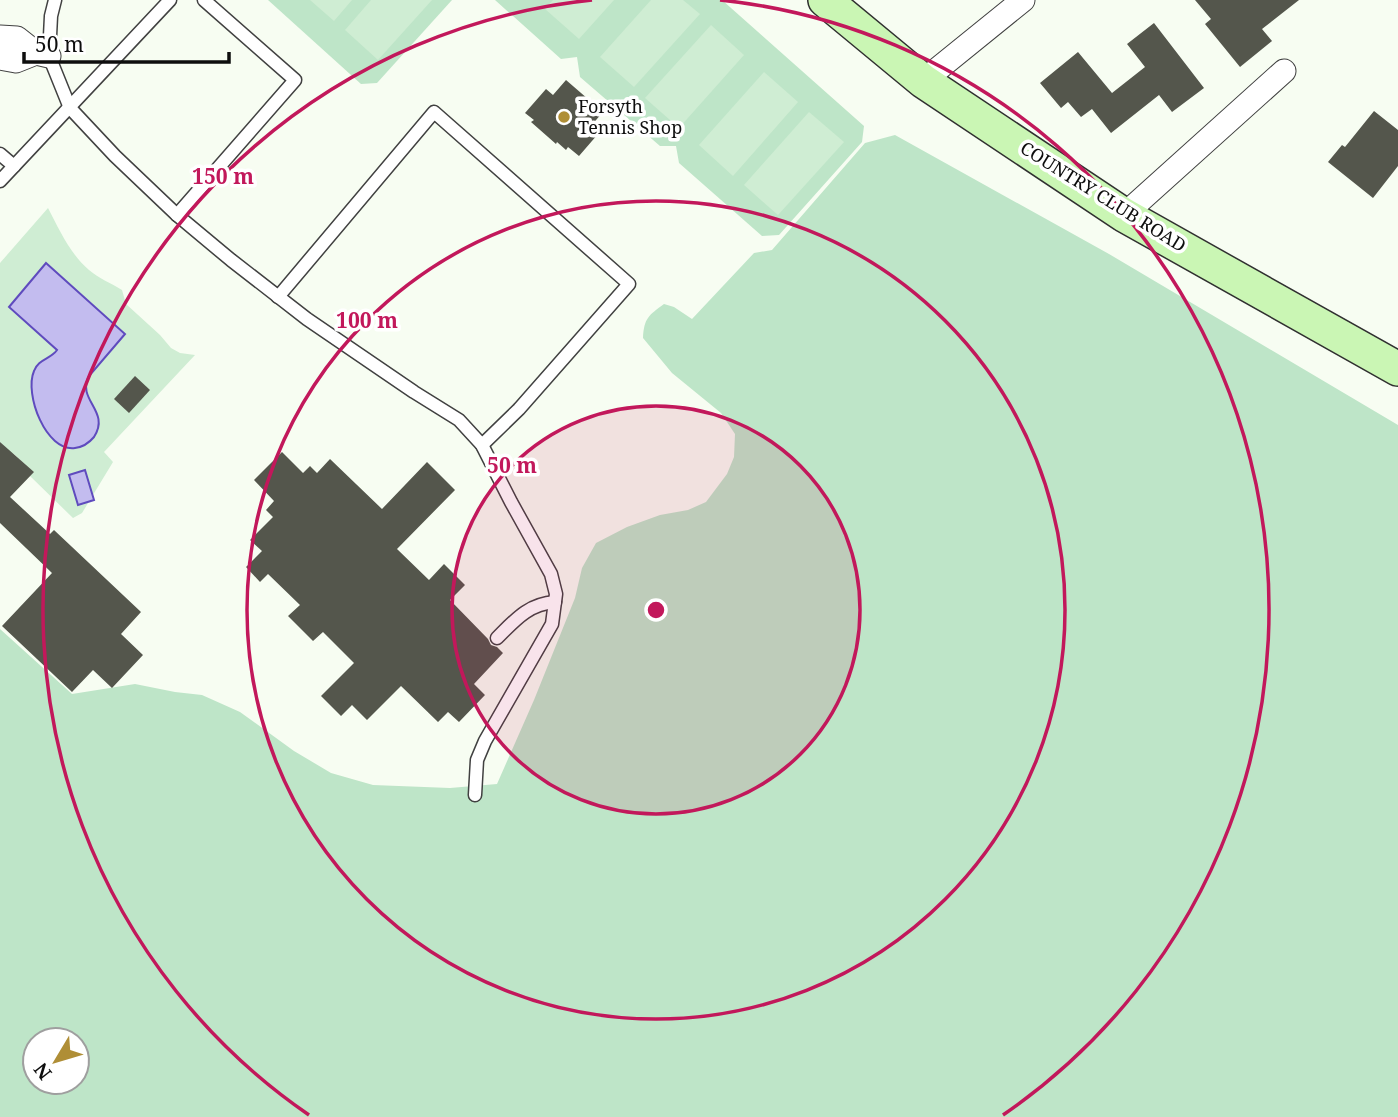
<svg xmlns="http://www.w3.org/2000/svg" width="1398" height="1117" viewBox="0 0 1398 1117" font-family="'Noto Serif',serif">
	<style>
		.green { fill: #bee5c8; fill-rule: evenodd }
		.pitch { fill: #cfedd3 }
		.water { fill: #c3bcef; stroke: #5f4bbe; stroke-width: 2 }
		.building { fill: #54564c }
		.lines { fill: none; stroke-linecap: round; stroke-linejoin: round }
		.service-casing { stroke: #414141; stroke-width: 15 }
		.minor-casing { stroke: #414141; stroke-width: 25 }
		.secondary-casing { stroke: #303030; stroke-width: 36 }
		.service { stroke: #fff; stroke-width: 12 }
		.minor { stroke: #fff; stroke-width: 23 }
		.secondary { stroke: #caf6b4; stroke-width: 33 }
		.ring { fill: none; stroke: #c2185b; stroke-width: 3.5 }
		.poi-dot { fill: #af8e36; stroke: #fff; stroke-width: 2.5 }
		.labels { text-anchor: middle; stroke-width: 7; stroke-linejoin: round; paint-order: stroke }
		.poi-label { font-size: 18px; fill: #0e0e0e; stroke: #fff; text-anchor: start }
		.street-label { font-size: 18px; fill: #0e0e0e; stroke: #fff }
		.centre { fill: #c2185b; stroke: #fff; stroke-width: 3.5 }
		.ring-label { font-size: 21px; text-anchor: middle; font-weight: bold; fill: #c2185b; stroke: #fff; stroke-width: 7; stroke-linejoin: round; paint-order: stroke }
	</style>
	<rect width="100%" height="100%" fill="#f7fdf2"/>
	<g class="green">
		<path d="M268,0H452L377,83L361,84Z"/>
		<path d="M495,0H722L864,126L862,142L779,235L762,236L679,163L676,146H660L580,77L577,57L561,59Z"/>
		<path d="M895,135L1109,254L1398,425V1117H0V629L72,694L135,684L175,692L202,695L240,712L294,751L331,773L373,785L450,788L497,784L534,700L575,598L582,568L596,543L627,527L660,515L688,510L706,502L727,474L734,457L735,434L721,413L672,373L643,338C644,318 649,315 664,304L674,307L692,319L754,253L772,250L865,143ZM35,1040H77V1082H35Z"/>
	</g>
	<g class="pitch">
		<path d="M310,0H352L334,21Z"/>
		<path d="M371,0H432L378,60L345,30Z"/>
		<path d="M553,0H614L579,39L545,9Z"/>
		<path d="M651,0H683L700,14L634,87L600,57Z"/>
		<path d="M711,25L744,55L679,128L645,98Z"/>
		<path d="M764,72L798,102L733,176L699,145Z"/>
		<path d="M809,112L844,142L778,215L744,185Z"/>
		<path d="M48,208C59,229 70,254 89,270C98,278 111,283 122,290L126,304L160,335L171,348L180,353L195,355L104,452L113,462L82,513L73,518L30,476L33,472L14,454L0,448L3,445L0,442V263Z"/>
	</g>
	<g class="water">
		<path d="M46,263L125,334L89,376C76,400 111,411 94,437C89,443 83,447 75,448C46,452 24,394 34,371C38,359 51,359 57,350L9,307Z"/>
		<path d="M85,470L94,500L78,505L69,475Z"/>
	</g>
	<g class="building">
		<path d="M1195,0H1299L1262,29L1272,41L1240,67L1205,24L1211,19Z"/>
		<path d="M1154,23L1204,88L1172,112L1159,95L1111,133L1092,109L1081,117L1068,102L1061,108L1040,83L1078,52L1112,93L1145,67L1127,44Z"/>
		<path d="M566,80L603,112L590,127L598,134L579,156L568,147L566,150L557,142L556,144L531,122L534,120L525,113L546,89L553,95Z"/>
		<path d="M1374,111L1398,130V166L1373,198L1328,162L1342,145L1345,147Z"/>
		<path d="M135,376L150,390L129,413L114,399Z"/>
		<path d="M0,442L34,472L10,497L50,534L54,530L141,612L121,634L143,655L112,688L93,670L72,692L2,626L52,573L0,523Z"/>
		<path d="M282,452L303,473L310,466L317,473L330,459L382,509L427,462L455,490L397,549L429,580L444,564L465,585L450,600L488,639L491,645L497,647L503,653L474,684L485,695L459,722L448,712L438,722L401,686L367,720L352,705L341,716L321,696L354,663L323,632L313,641L288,616L300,605L268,574L260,582L246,567L262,551L250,540L273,517L266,510L274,501L254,480Z"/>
	</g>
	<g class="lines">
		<defs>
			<g id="service">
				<path d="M55,0L51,16L49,56L70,108L115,156L177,215L231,260L307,319L414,392L459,420L482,445L511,502L551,574L556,594L552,624L485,741L477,760L475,795"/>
				<path d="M0,154L14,166"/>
				<path d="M0,181L170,0"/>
				<path d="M177,215L295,80L204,0"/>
				<path d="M278,297L434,112L629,284L519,409L482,445"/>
				<path d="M497,638C515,620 528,604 555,602"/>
			</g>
			<g id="minor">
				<path d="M0,37L17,38L36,53L49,56"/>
				<path d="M0,58L16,61L36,53"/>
				<path d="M923,81L1023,0"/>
				<path d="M1124,215L1284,71"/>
			</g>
			<path id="secondary" d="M825,0L923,81L1124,215L1398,369"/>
		</defs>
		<use href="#service" class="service-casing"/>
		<use href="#minor" class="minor-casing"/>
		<use href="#secondary" class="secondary-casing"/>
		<use href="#service" class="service"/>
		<use href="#minor" class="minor"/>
		<use href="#secondary" class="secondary"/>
	</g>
	<circle cx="656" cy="610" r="204" fill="#c2185b" fill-opacity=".12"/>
	<g class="ring">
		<circle cx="656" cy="610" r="204"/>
		<circle cx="656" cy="610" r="409"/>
		<path d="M309 1115A613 613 0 0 1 592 0M720 0A613 613 0 0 1 1003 1115"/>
	</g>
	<circle class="poi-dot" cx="564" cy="117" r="7"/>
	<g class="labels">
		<g class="poi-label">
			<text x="578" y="113">Forsyth<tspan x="578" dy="21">Tennis Shop</tspan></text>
		</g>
		<g class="street-label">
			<text transform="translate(1103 197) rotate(32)" y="6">COUNTRY CLUB ROAD</text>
		</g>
	</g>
	<circle cx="656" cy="610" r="10" class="centre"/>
	<g class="ring-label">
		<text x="223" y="184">150 m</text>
		<text x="367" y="328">100 m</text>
		<text x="512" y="473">50 m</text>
	</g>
	<g transform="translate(56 1061) rotate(232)"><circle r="33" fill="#ffffff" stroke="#9f9f9f" stroke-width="2"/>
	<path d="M0-5L12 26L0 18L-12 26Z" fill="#af8e36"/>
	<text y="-10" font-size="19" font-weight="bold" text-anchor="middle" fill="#0e0e0e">N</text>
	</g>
	<path d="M24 52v10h205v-10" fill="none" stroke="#0e0e0e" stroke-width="3.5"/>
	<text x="35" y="52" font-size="21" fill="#0e0e0e" stroke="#ffffff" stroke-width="5" paint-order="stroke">50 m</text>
</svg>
